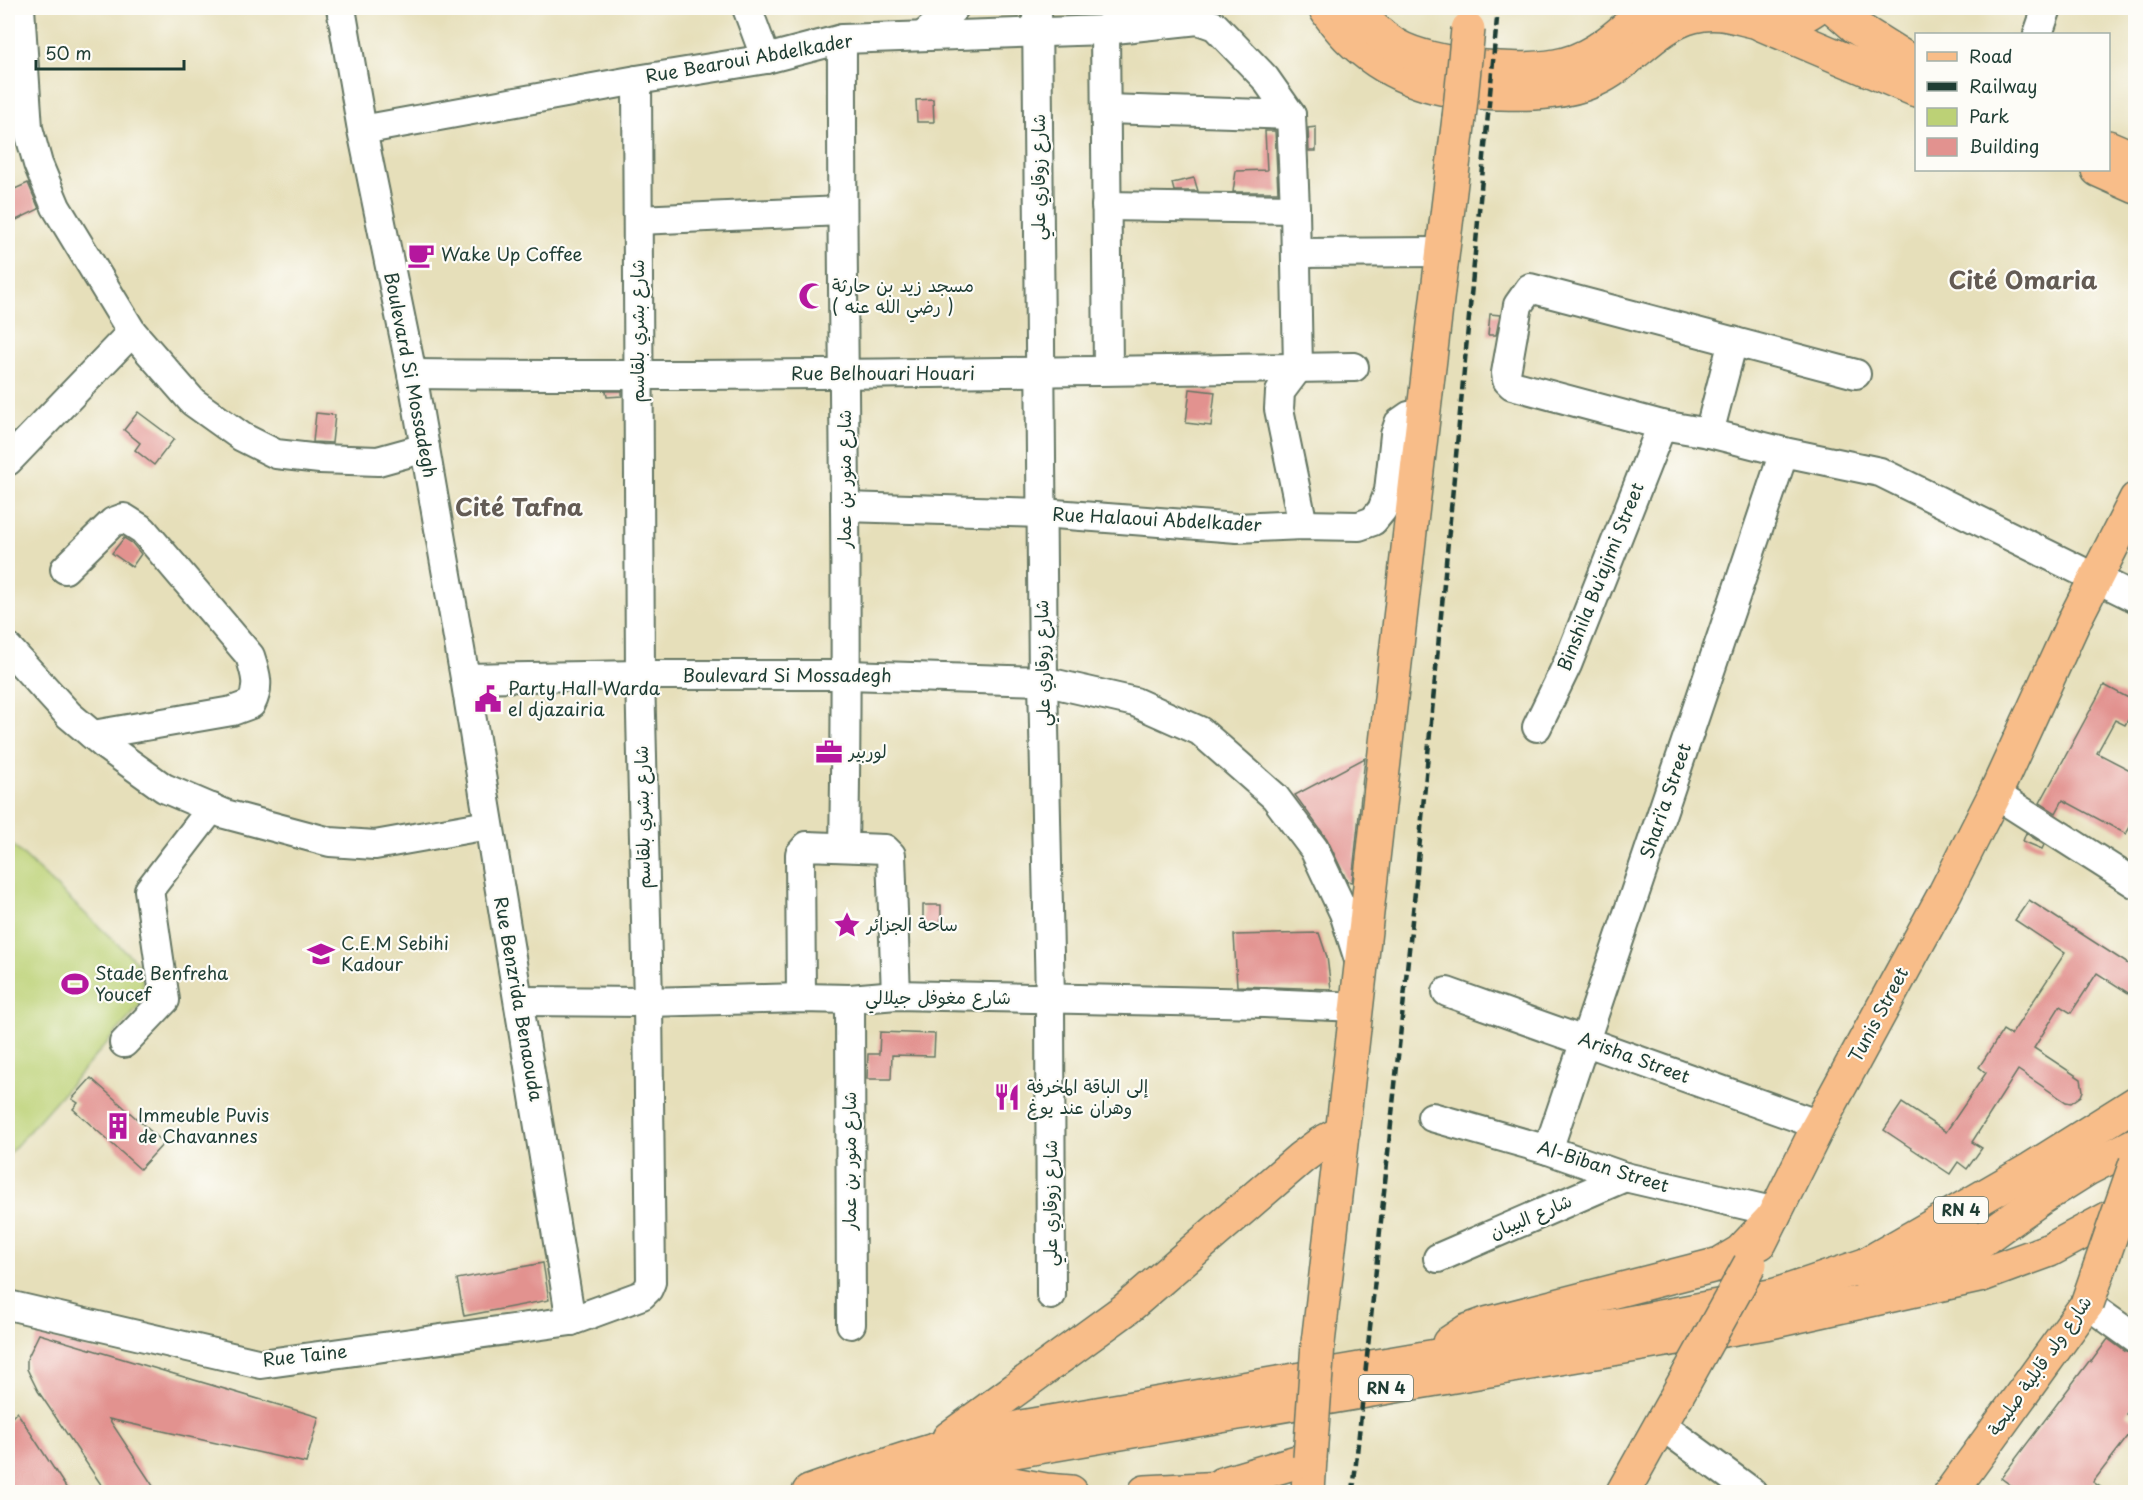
<svg xmlns="http://www.w3.org/2000/svg" width="2143" height="1500" viewBox="0 0 2143 1500" font-family="'Playpen Sans','Playpen Sans Arabic',sans-serif">
	<style>
		.green { fill: #bcd176; stroke: #6e8755; stroke-width: 1.5 }
		.building { fill: #e2928f }
		.lines { fill: none; stroke-linecap: round; stroke-linejoin: round }
		.minor-casing { stroke: #657663; stroke-width: 32 }
		.major-casing { stroke: #657663; stroke-width: 36 }
		.highway-casing { stroke: #657663; stroke-width: 36 }
		.minor { stroke: #fff; stroke-width: 28 }
		.major { stroke: #f8bd89; stroke-width: 33 }
		.highway { stroke: #f8bd89; stroke-width: 33 }
		.rail { stroke: #1f3d34; stroke-width: 4.5; stroke-dasharray: 9 4.5; stroke-linecap: butt }
		.major-bridge-casing { stroke: #657663; stroke-width: 36; stroke-linecap: butt }
		.major-bridge { stroke: #f8bd89; stroke-width: 33 }
		.labels { text-anchor: middle; stroke-width: 4.5; stroke-linejoin: round; paint-order: stroke }
		.shield { fill: #fdfcf7; stroke: #62766e; stroke-width: 1.5 }
		.shield-label { font-size: 16px; font-weight: bold; fill: #1f3d34 }
		.street-label { font-size: 18px; fill: #1f3d34; stroke: #fdfcf7 }
		.poi-label { font-size: 18px; fill: #1f3d34; stroke: #fdfcf7; text-anchor: start }
		.district-label { font-size: 24px; font-weight: bold; fill: #635b54; stroke: #fdfcf7 }
	</style>
	<rect width="100%" height="100%" fill="#fdfcf7"/>
	<filter id="ink" filterUnits="userSpaceOnUse"><feTurbulence type="fractalNoise" baseFrequency=".0167" numOctaves="2"/><feDisplacementMap in="SourceGraphic" scale="12" xChannelSelector="R" yChannelSelector="G"/><feConvolveMatrix kernelMatrix="1 2 1 2 8 2 1 2 1" color-interpolation-filters="sRGB"/></filter>
	<filter id="wash" filterUnits="userSpaceOnUse"><feTurbulence type="fractalNoise" baseFrequency=".008" numOctaves="4" result="noise"/><feDisplacementMap in="SourceGraphic" scale="24" xChannelSelector="R" yChannelSelector="G"/><feGaussianBlur stdDeviation="1.35" result="paint"/><feColorMatrix in="noise" values="0 0 0 0 0 0 0 0 0 0 0 0 0 0 0 0 0 1.4 0 .05"/><feComposite in="paint" operator="in"/></filter>
	<g filter="url(#wash)">
		<rect width="100%" height="100%" fill="#e6dfba"/>
		<path class="green" d="M8,841L142,967L144,1001L8,1155Z"/>
		<g id="blocks">
			<g class="building">
				<path d="M933,99L934,122H917L916,100Z"/>
				<path d="M1316,127V151H1309L1308,128Z"/>
				<path d="M1265,131H1275L1278,192H1233L1236,171L1267,170Z"/>
				<path d="M1194,178L1198,191H1174L1172,183Z"/>
				<path d="M28,183L39,209L8,224V192Z"/>
				<path d="M1490,314L1500,315L1496,335H1488Z"/>
				<path d="M1190,389L1215,392L1211,426L1186,423Z"/>
				<path d="M606,391H622V396L607,397Z"/>
				<path d="M138,412L174,439L154,465L135,450L140,443L124,430Z"/>
				<path d="M316,413L335,415L332,443L313,442Z"/>
				<path d="M124,538L132,543L141,554L132,567L112,553Z"/>
				<path d="M2104,685L2136,702V706L2125,725L2115,720L2097,753L2136,773V817L2126,834L2063,800L2056,813L2040,803Z"/>
				<path d="M1365,758L1352,882L1347,881L1327,839L1295,795Z"/>
				<path d="M2026,833L2044,845L2042,849L2023,841Z"/>
				<path d="M2029,900L2136,969V998L2097,973L2071,1013L2060,1006L2034,1048L2081,1079L2083,1091L2081,1096L2071,1103L2066,1102L2018,1070L1972,1142L1982,1148L1967,1169L1958,1162L1950,1174L1884,1130L1902,1103L1946,1132L1986,1073L1979,1067L2003,1030L2011,1035L2065,953L2015,920Z"/>
				<rect x="923" y="905" width="18" height="23"/>
				<path d="M1319,933L1327,957L1331,989L1237,986L1234,935Z"/>
				<path d="M880,1032L935,1034L934,1056L892,1055L891,1079H867L868,1054H879Z"/>
				<path d="M91,1078L164,1143L140,1169L73,1109L78,1103L72,1099Z"/>
				<path d="M543,1263L549,1300L464,1316L457,1279Z"/>
				<path d="M39,1334L319,1417L306,1463L109,1419L157,1492H106L38,1391L27,1369V1359Z"/>
				<path d="M2108,1339L2126,1352L2136,1355V1401L2126,1414L2136,1421V1426L2093,1482L2108,1492H2020L2001,1478L2090,1360L2091,1362Z"/>
				<path d="M17,1412L69,1492H8V1421Z"/>
			</g>
		</g>
	</g>
	<g filter="url(#ink)">
		<use href="#blocks" fill-opacity="0" stroke="#657663" stroke-width="1.5"/>
		<g class="lines">
			<defs>
				<g id="minor">
					<path d="M20,8L28,128L38,164L56,207L132,332L193,402L242,437L276,454L320,459L378,461L425,448"/>
					<path d="M341,8L362,130L412,374L465,678L640,675H847L1043,681L1135,702L1200,731L1275,797L1314,849L1344,913L1360,963"/>
					<path d="M747,8L766,59"/>
					<path d="M1037,8L1043,681L1050,999L1051,1295"/>
					<path d="M2038,34L2047,8"/>
					<path d="M923,36L954,8"/>
					<path d="M842,39C841,309 849,578 844,847"/>
					<path d="M1106,109L1291,115"/>
					<path d="M362,130L637,80L766,59L842,39L1105,30L1198,20L1215,26L1265,78L1291,115L1295,209L1298,368L1280,392L1279,409L1303,525"/>
					<path d="M1106,206L1295,209"/>
					<path d="M638,220L842,211"/>
					<path d="M1296,253L1442,252"/>
					<path d="M1108,370L1105,30L1125,8"/>
					<path d="M412,374C726,377 1040,372 1354,367"/>
					<path d="M1856,374L1530,288L1518,305L1506,373L1507,380L1512,385L1662,425L1709,433L1784,452L1880,472L2136,598"/>
					<path d="M1709,433L1733,341"/>
					<path d="M8,461L132,332"/>
					<path d="M845,507L1042,513L1237,528L1303,525L1359,526L1373,521L1382,510L1389,491L1395,435L1399,423L1409,416L1424,413"/>
					<path d="M65,569L113,522L124,518L143,530L250,656C256,674 260,687 251,704L232,711L93,735"/>
					<path d="M8,648L69,715L107,747L164,788L225,814L330,842L375,845L488,825"/>
					<path d="M465,678L571,1321"/>
					<path d="M1537,727L1567,665L1662,425"/>
					<path d="M1995,794L2136,884"/>
					<path d="M1447,992L1819,1125"/>
					<path d="M801,998L800,854L807,846L885,849L891,855L896,995"/>
					<path d="M850,999L851,1324"/>
					<path d="M520,1001L648,1002L801,998L850,999L896,995L1264,1003L1357,1007"/>
					<path d="M124,1043L165,1000L149,890L212,808"/>
					<path d="M1432,1117L1548,1150L1625,1177L1776,1212"/>
					<path d="M1548,1150L1784,452"/>
					<path d="M1438,1258L1625,1177"/>
					<path d="M2087,1304L2136,1339"/>
					<path d="M8,1305L261,1364L571,1321L642,1295L648,1289L651,1282L648,1002L640,675L637,80"/>
					<path d="M1661,1425L1752,1492"/>
				</g>
				<g id="major">
					<path d="M1325,8C1352,51 1396,79 1446,89C1463,93 1483,92 1501,93C1532,94 1566,93 1595,80C1631,64 1654,26 1693,16C1742,3 1763,45 1816,8"/>
					<path d="M1355,8C1366,22 1379,35 1395,45C1430,66 1526,75 1565,64C1597,56 1624,30 1648,8"/>
					<path d="M1834,8L1857,28L1916,65"/>
					<path d="M1761,24L1916,90"/>
					<path d="M2108,147L2136,159"/>
					<path d="M2098,170L2136,187"/>
					<path d="M1760,1243L1819,1125L1945,893L1995,794L2076,617L2136,499"/>
					<path d="M1863,1272L1909,1260L1966,1233"/>
					<path d="M1908,1290L1922,1283L2041,1198L2087,1169L2136,1144"/>
					<path d="M1318,1343C1366,935 1408,526 1459,118"/>
					<path d="M1308,1492L1310,1458"/>
					<path d="M1623,1492L1690,1372"/>
					<path d="M1951,1492L2087,1304"/>
				</g>
				<g id="highway">
					<path d="M1449,1343L1467,1331L1486,1324L1720,1264L1740,1252L1773,1217"/>
					<path d="M949,1438L1126,1309L1301,1158L1320,1144L1343,1132"/>
					<path d="M948,1472L1046,1490L1071,1492"/>
					<path d="M1222,1484L1310,1458"/>
					<path d="M809,1492C879,1467 948,1443 1021,1427L1623,1324L1776,1295L1865,1265L2031,1169L2136,1103"/>
					<path d="M879,1492L997,1454L1771,1322L1979,1276L2050,1250L2135,1204"/>
					<path d="M1145,1492L1243,1487L1255,1492"/>
				</g>
			</defs>
			<use href="#minor" class="minor-casing"/>
			<use href="#major" class="major-casing"/>
			<use href="#highway" class="highway-casing"/>
			<use href="#minor" class="minor"/>
			<use href="#major" class="major"/>
			<use href="#highway" class="highway"/>
			<path class="rail" d="M1353,1492L1416,882L1498,8"/>
			<defs>
				<g id="major-bridge">
					<path d="M1459,118L1468,29"/>
					<path d="M2087,1304L2136,1163"/>
					<path d="M1690,1372L1750,1264"/>
					<path d="M1310,1458L1318,1343"/>
				</g>
			</defs>
			<use href="#major-bridge" class="major-bridge-casing"/>
			<use href="#major-bridge" class="major-bridge"/>
		</g>
	</g>
	<defs>
		<symbol id="cafe-bare" viewBox="-9 -9 18 18"><path d="M-5.5-4.5H6V0H3Q3 3.5 0 3.5H-2.5Q-5.5 3.5-5.5 0ZM3-3.2v2h1.7v-2ZM-6 4.5H4V6H-6Z" fill="#b5179e" stroke="#fdfcf7" stroke-width="2.5" paint-order="stroke"/></symbol>
		<symbol id="mosque-bare" viewBox="-9 -9 18 18"><path d="M3.5-4.9A6 6 0 1 0 3.5 4.9A5 5 0 1 1 3.5-4.9Z" fill="#b5179e" stroke="#fdfcf7" stroke-width="2.5" paint-order="stroke"/></symbol>
		<symbol id="civic-bare" viewBox="-9 -9 18 18"><path d="M-.6-6.5H3V-4.5H.6V-3L4-1V1h2V6H-6V1h2V-1L-.6-3ZM-1.2 2.5V6h2.4V2.5Z" fill="#b5179e" stroke="#fdfcf7" stroke-width="2.5" paint-order="stroke"/></symbol>
		<symbol id="office-bare" viewBox="-9 -9 18 18"><path d="M-6-3h4V-5.5h4V-3h4V5H-6ZM-1-4.5V-3h2v-1.5ZM-6 0V1H6V0Z" fill="#b5179e" stroke="#fdfcf7" stroke-width="2.5" paint-order="stroke"/></symbol>
		<symbol id="sight-bare" viewBox="-9 -9 18 18"><path d="M0-6L1.8-2.2L6-1.7L2.9 1.2L3.7 5.4L0 3.3L-3.7 5.4L-2.9 1.2L-6-1.7L-1.8-2.2Z" fill="#b5179e" stroke="#fdfcf7" stroke-width="2.5" paint-order="stroke"/></symbol>
		<symbol id="school-bare" viewBox="-9 -9 18 18"><path d="M0-5L7-2L0 1L-7-2ZM-4 1L0 2.5L4 1V4Q0 6-4 4Z" fill="#b5179e" stroke="#fdfcf7" stroke-width="2.5" paint-order="stroke"/></symbol>
		<symbol id="stadium-bare" viewBox="-9 -9 18 18"><path d="M0-5a6.5 5 0 1 0 0 10a6.5 5 0 1 0 0-10ZM-3.5-1.8h7v3.6h-7Z" fill="#b5179e" stroke="#fdfcf7" stroke-width="2.5" paint-order="stroke"/></symbol>
		<symbol id="restaurant-bare" viewBox="-9 -9 18 18"><path d="M-5-6h1v4h1v-4h1v4h1v-4h1v5L-1.5 .5V6h-2V.5L-5-1ZM5-6V6H3V1.5H1.5Q1.5-4 5-6Z" fill="#b5179e" stroke="#fdfcf7" stroke-width="2.5" paint-order="stroke"/></symbol>
		<symbol id="building-bare" viewBox="-9 -9 18 18"><path d="M-4-6H4V6H1V3H-1V6H-4ZM-2.5-4.3h1.7v1.8h-1.7ZM.8-4.3h1.7v1.8H.8ZM-2.5-1h1.7V.8h-1.7ZM.8-1h1.7V.8H.8Z" fill="#b5179e" stroke="#fdfcf7" stroke-width="2.5" paint-order="stroke"/></symbol>
	</defs>
	<g fill-rule="evenodd">
		<use href="#cafe-bare" x="402" y="236" width="38" height="38"/>
		<use href="#mosque-bare" x="793" y="277" width="38" height="38"/>
		<use href="#civic-bare" x="469" y="680" width="38" height="38"/>
		<use href="#office-bare" x="810" y="733" width="38" height="38"/>
		<use href="#sight-bare" x="828" y="906" width="38" height="38"/>
		<use href="#school-bare" x="302" y="935" width="38" height="38"/>
		<use href="#stadium-bare" x="56" y="965" width="38" height="38"/>
		<use href="#restaurant-bare" x="988" y="1078" width="38" height="38"/>
		<use href="#building-bare" x="99" y="1107" width="38" height="38"/>
	</g>
	<g class="labels">
		<g class="shield">
			<rect x="1934" y="1197" width="54" height="26" rx="4.5"/>
			<rect x="1359" y="1375" width="54" height="26" rx="4.5"/>
		</g>
		<g class="shield-label">
			<text x="1961" y="1216">RN 4</text>
			<text x="1386" y="1394">RN 4</text>
		</g>
		<g class="street-label">
			<text transform="translate(749 59) rotate(-10)" y="6">Rue Bearoui Abdelkader</text>
			<text transform="translate(1039 177) rotate(-90)" y="6">شارع زوقاري علي</text>
			<text transform="translate(638 331) rotate(-90)" y="6">شارع بشري بلقاسم</text>
			<text x="883" y="380">Rue Belhouari Houari</text>
			<text transform="translate(410 375) rotate(79)" y="6">Boulevard Si Mossadegh</text>
			<text transform="translate(845 479) rotate(-90)" y="6">شارع منور بن عمار</text>
			<text transform="translate(1157 520) rotate(3)" y="6">Rue Halaoui Abdelkader</text>
			<text transform="translate(1601 577) rotate(-68)" y="6">Binshila Bu'ajimi Street</text>
			<text transform="translate(1043 663) rotate(-91)" y="6">شارع زوقاري علي</text>
			<text x="787" y="682">Boulevard Si Mossadegh</text>
			<text transform="translate(1666 801) rotate(-71)" y="6">Shari'a Street</text>
			<text transform="translate(643 817) rotate(-91)" y="6">شارع بشري بلقاسم</text>
			<text x="938" y="1004">شارع مغوفل جيلالي</text>
			<text transform="translate(518 999) rotate(80)" y="6">Rue Benzrida Benaouda</text>
			<text transform="translate(1879 1015) rotate(-62)" y="6">Tunis Street</text>
			<text transform="translate(1634 1058) rotate(20)" y="6">Arisha Street</text>
			<text transform="translate(850 1161) rotate(-90)" y="6">شارع منور بن عمار</text>
			<text transform="translate(1603 1167) rotate(17)" y="6">Al-Biban Street</text>
			<text transform="translate(1051 1203) rotate(-90)" y="6">شارع زوقاري علي</text>
			<text transform="translate(1531 1217) rotate(-23)" y="6">شارع البيبان</text>
			<text transform="translate(305 1356) rotate(-6)" y="6">Rue Taine</text>
			<text transform="translate(2040 1366) rotate(-55)" y="6">شارع ولد قابلية صليحة</text>
		</g>
		<g class="poi-label">
			<text x="441" y="261">Wake Up Coffee</text>
			<text x="832" y="292">مسجد زيد بن حارثة<tspan x="832" dy="21">( رضي الله عنه )</tspan></text>
			<text x="508" y="695">Party Hall Warda<tspan x="508" dy="21">el djazairia</tspan></text>
			<text x="849" y="758">لوربير</text>
			<text x="867" y="931">ساحة الجزائر</text>
			<text x="341" y="950">C.E.M Sebihi<tspan x="341" dy="21">Kadour</tspan></text>
			<text x="95" y="980">Stade Benfreha<tspan x="95" dy="21">Youcef</tspan></text>
			<text x="1027" y="1093">إلى الباقة المخرفة<tspan x="1027" dy="21">وهران عند يوغ</tspan></text>
			<text x="138" y="1122">Immeuble Puvis<tspan x="138" dy="21">de Chavannes</tspan></text>
		</g>
		<g class="district-label">
			<text x="2023" y="289">Cité Omaria</text>
			<text x="519" y="516">Cité Tafna</text>
		</g>
	</g>
	<rect width="2143" height="1500" fill="none" stroke="#fdfcf7" stroke-width="30"/>
	<rect x="1915" y="33" width="195" height="138" fill="#fdfcf7" stroke="#a4b0a9" stroke-width="1.5"/>
	<rect x="1927" y="52" width="30" height="9" fill="#f8bd89" stroke="#a4b0a9" stroke-width="1.5"/>
	<text x="1969" y="63" font-size="18" fill="#1f3d34">Road</text>
	<rect x="1927" y="82" width="30" height="9" fill="#1f3d34" stroke="#a4b0a9" stroke-width="1.5"/>
	<text x="1969" y="93" font-size="18" fill="#1f3d34">Railway</text>
	<rect x="1927" y="108" width="30" height="18" fill="#bcd176" stroke="#a4b0a9" stroke-width="1.5"/>
	<text x="1969" y="123" font-size="18" fill="#1f3d34">Park</text>
	<rect x="1927" y="138" width="30" height="18" fill="#e2928f" stroke="#a4b0a9" stroke-width="1.5"/>
	<text x="1969" y="153" font-size="18" fill="#1f3d34">Building</text>
	<path d="M36 60v9h148v-9" fill="none" stroke="#1f3d34" stroke-width="3"/>
	<text x="45" y="60" font-size="18" fill="#1f3d34" stroke="#fdfcf7" stroke-width="4.5" paint-order="stroke">50 m</text>
</svg>
